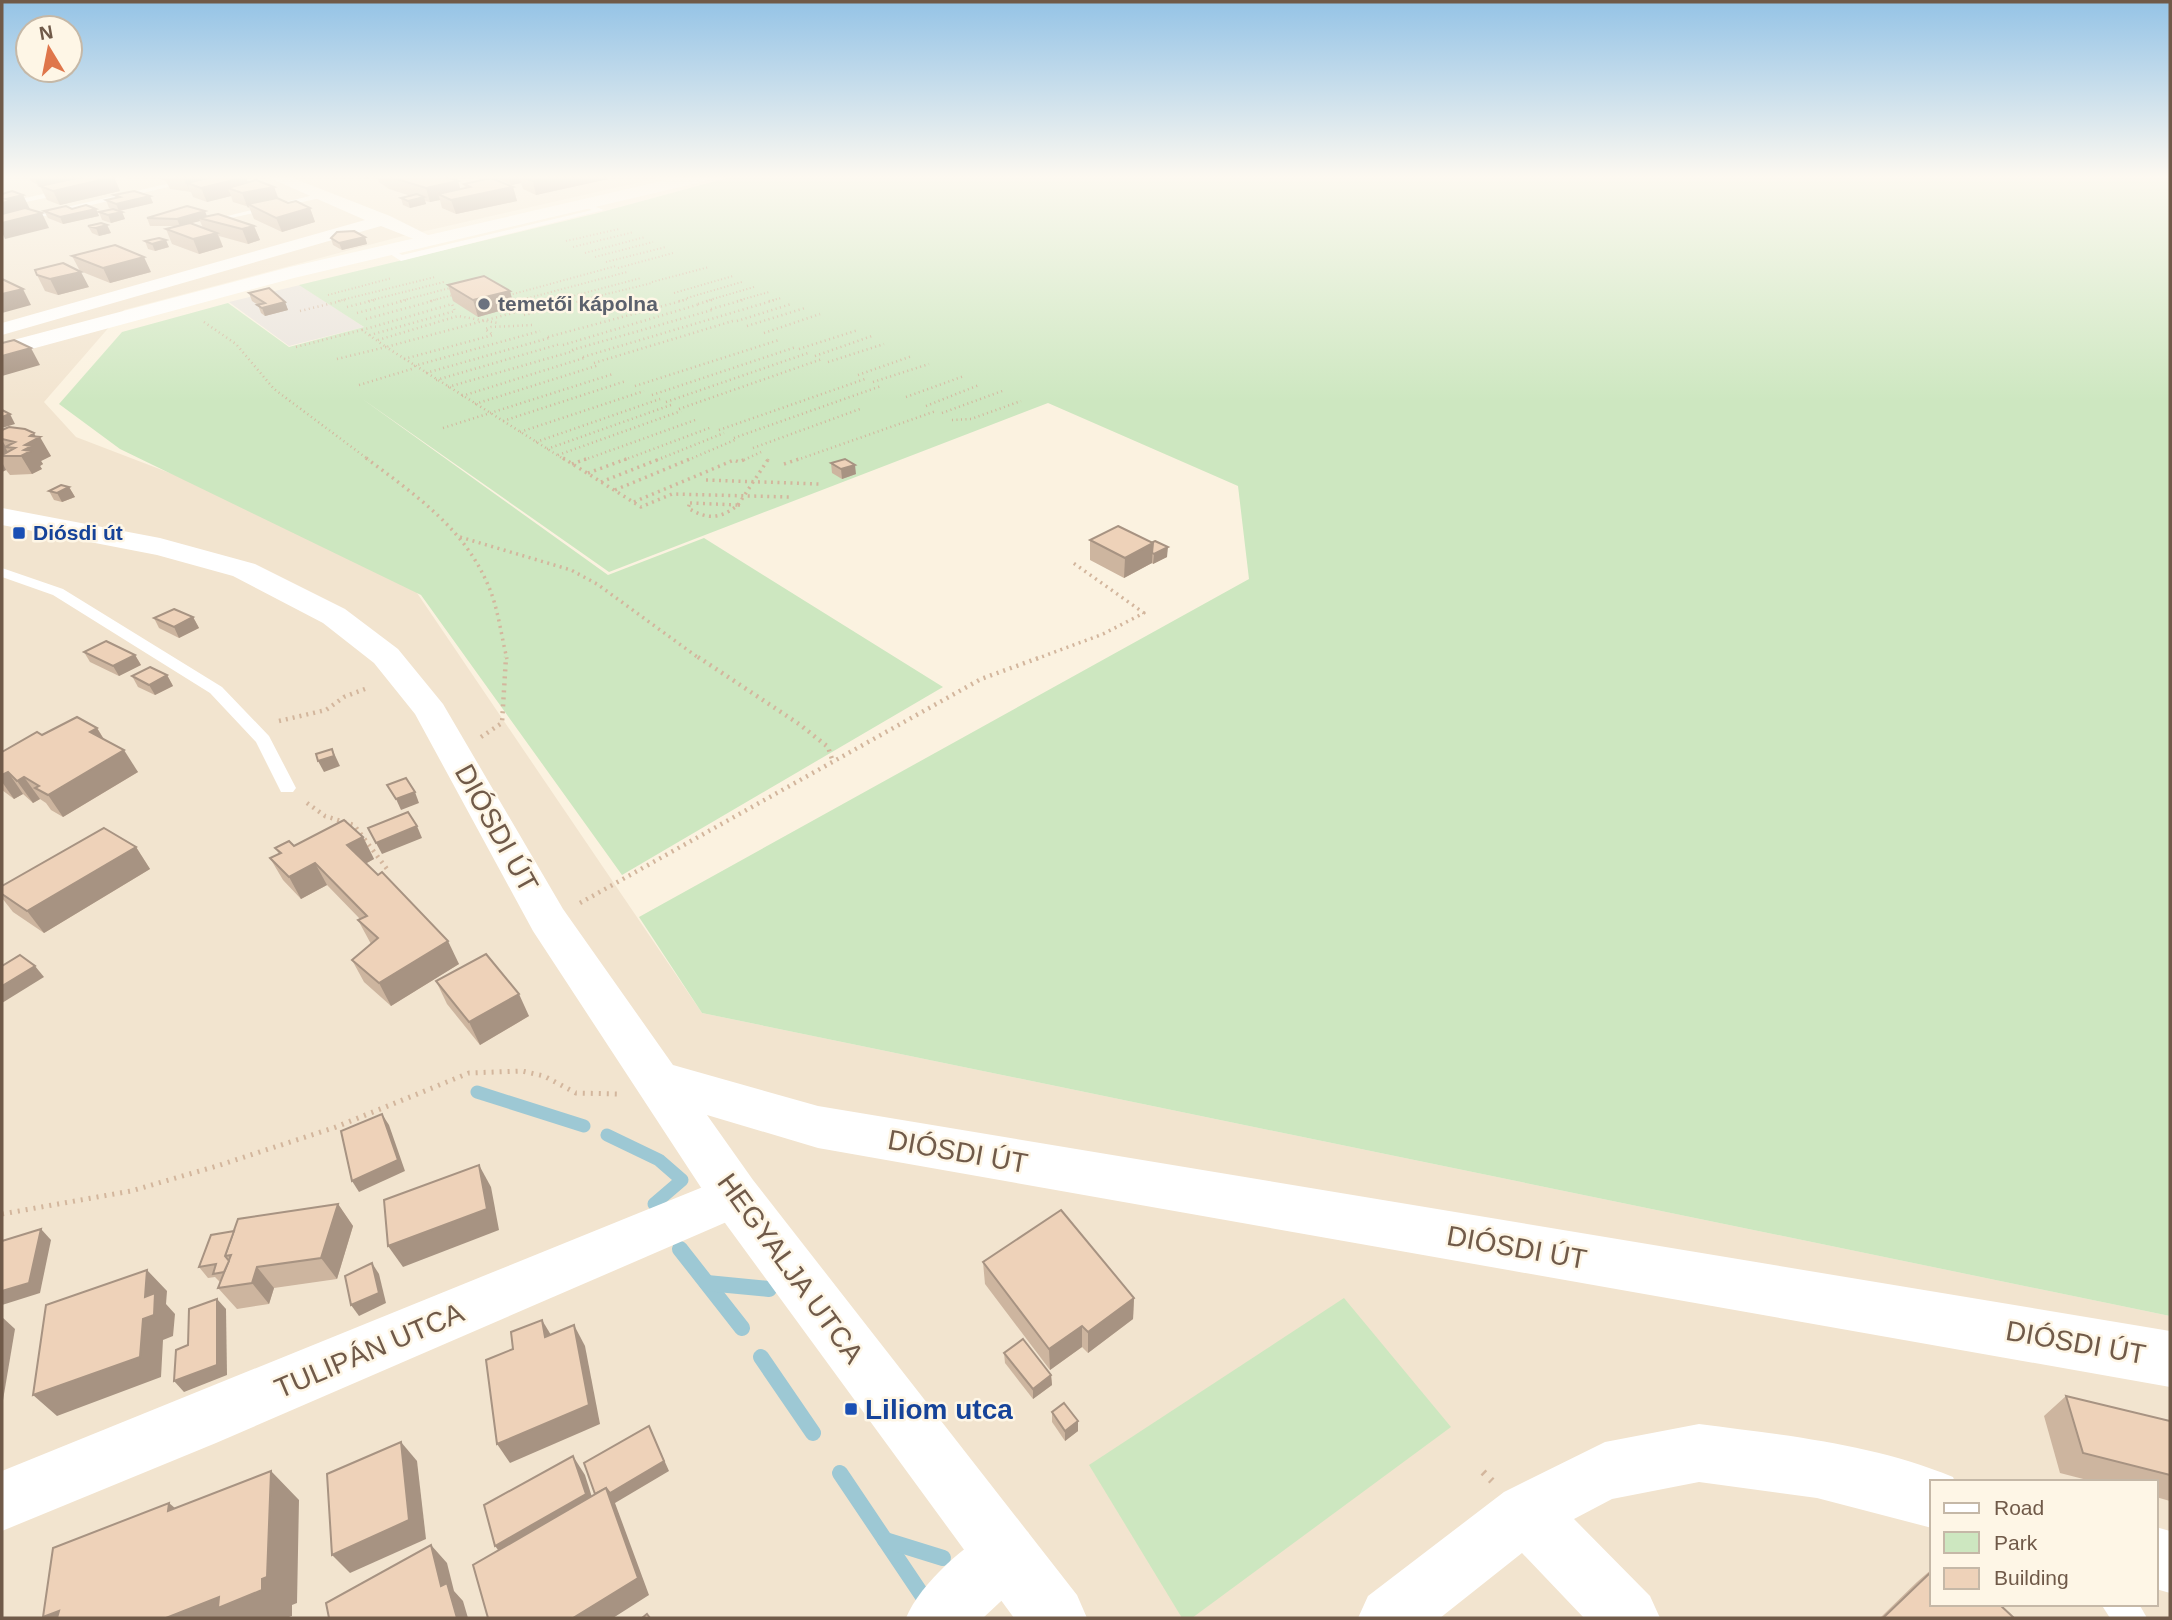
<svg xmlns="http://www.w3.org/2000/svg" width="2172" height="1620" viewBox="0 0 2172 1620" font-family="Helvetica,sans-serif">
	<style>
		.residential { fill: #f2e4cf; fill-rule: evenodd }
		.industrial { fill: #e9e3dc }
		.green { fill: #cde7c0 }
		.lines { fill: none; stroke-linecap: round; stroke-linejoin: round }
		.stream-far1 { stroke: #9dc8d4; stroke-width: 13 }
		.stream { stroke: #9dc8d4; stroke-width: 16 }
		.path-far5 { stroke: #d3b69d; stroke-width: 2; stroke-dasharray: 1 2.5; stroke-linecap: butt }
		.path-far4 { stroke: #d3b69d; stroke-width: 2.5; stroke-dasharray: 1 3.5; stroke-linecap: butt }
		.path-far3 { stroke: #d3b69d; stroke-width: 3.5; stroke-dasharray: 2 4.5; stroke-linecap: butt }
		.path-far2 { stroke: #d3b69d; stroke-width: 4.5; stroke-dasharray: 2 5; stroke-linecap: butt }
		.path-far1 { stroke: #d3b69d; stroke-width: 5; stroke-dasharray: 2 6; stroke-linecap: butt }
		.path { stroke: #d3b69d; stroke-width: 7; stroke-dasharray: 2.5 8; stroke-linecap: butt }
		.service { fill: #fff; fill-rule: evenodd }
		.minor { fill: #fff; fill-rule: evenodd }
		.tertiary { fill: #fff; fill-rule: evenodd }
		.secondary { fill: #fff; fill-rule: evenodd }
		.wall { fill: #cdb59f; fill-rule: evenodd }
		.shaded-wall { fill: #a79382 }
		.building { fill: #eed2b9; stroke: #a79382; stroke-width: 2 }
		.worship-dot { fill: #6b7280; stroke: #fef6e6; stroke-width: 2.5 }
		.transit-dot { fill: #1a4fb4; stroke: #fef6e6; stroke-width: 2.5 }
		.labels { text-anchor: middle; stroke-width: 5; stroke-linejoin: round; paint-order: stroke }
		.far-worship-label { font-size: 21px; font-weight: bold; fill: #5b616d; stroke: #fef6e6; text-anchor: start }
		.far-transit-label { font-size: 21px; font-weight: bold; fill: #164399; stroke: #fef6e6; text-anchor: start }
		.near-street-label { font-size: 28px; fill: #705a49; stroke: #fef6e6 }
		.near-transit-label { font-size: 28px; font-weight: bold; fill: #164399; stroke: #fef6e6; text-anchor: start }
	</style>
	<rect width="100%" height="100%" fill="#fbf2e0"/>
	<path class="residential" d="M2,175H671L399,237L124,310L44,402L76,437L394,559L702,1013L2170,1316V1618H2ZM1932,1482H2156V1604H1932Z"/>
	<path class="industrial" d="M300,285L364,327L289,346L229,302Z"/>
	<g class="green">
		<path d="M738,175H2170V1316L702,1013L639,917L1249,579L1238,486L1048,403L609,572L361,398L608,575L704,538L943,687L622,875L421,595L120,449L59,404L122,332L228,303L289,347L364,327L299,285L598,213Z"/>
		<path d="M1344,1298L1451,1427L1192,1618H1182L1089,1465Z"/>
	</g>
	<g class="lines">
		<g class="stream-far1">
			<path d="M477,1092L584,1126"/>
			<path d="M607,1135L659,1160L682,1180L654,1204"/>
		</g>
		<g class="stream">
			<path d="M680,1249L742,1328"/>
			<path d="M707,1283L769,1289"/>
			<path d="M761,1357L813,1433"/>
			<path d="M840,1473L924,1598"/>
			<path d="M885,1540L943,1558"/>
		</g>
		<g class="path-far5">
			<path d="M566,241L619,229"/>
			<path d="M573,247L634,232"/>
			<path d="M585,253L645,237"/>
			<path d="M595,257L653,242"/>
			<path d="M606,262L666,247"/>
			<path d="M618,268L673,253"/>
			<path d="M652,282L709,267"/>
			<path d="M674,293L733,276"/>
			<path d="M328,295L392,278"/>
			<path d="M506,296L616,266"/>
			<path d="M687,298L742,282"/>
			<path d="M338,301L435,277"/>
			<path d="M368,301L444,282"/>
			<path d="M400,301L454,287"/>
			<path d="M430,301L457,294"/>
			<path d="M517,301L627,272"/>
			<path d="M554,301L641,278"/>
			<path d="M578,301L652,283"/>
			<path d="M679,301L688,299"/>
			<path d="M706,301L754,287"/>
			<path d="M737,301L769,292"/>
			<path d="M769,301L781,298"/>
		</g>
		<g class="path-far4">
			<path d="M511,303L523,300"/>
			<path d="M698,304L712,300"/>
			<path d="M347,307L375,300"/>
			<path d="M711,309L743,300"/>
			<path d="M300,311L345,300"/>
			<path d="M357,313L407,300"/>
			<path d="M524,315L585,300"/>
			<path d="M366,319L436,300"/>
			<path d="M737,321L791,304"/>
			<path d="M204,322L236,344L274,389L369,460"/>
			<path d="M747,326L805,308"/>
			<path d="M362,330L452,304L455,311L370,335"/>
			<path d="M764,333L820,314"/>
			<path d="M548,337L685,300"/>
			<path d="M378,340L458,316L498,323"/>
			<path d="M563,345L700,304"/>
			<path d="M296,347L362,330L386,347L561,300"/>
			<path d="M799,349L858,330"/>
			<path d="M572,350L712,310"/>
			<path d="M815,356L872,336"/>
			<path d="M583,357L775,300"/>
			<path d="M337,359L386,347L565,460"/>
			<path d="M404,359L493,335L485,329L491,327L533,325"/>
			<path d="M828,362L884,344"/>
			<path d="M594,363L736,320"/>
			<path d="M414,366L540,331"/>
			<path d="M426,373L549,338"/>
			<path d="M858,375L912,356"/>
			<path d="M436,380L560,344"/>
			<path d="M873,382L929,364"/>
			<path d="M359,385L415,368"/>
			<path d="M635,386L779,340"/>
			<path d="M448,387L574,351"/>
			<path d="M652,395L796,347"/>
			<path d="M462,396L584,358"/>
			<path d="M906,397L964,376"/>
			<path d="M666,402L808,353"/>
			<path d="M475,404L599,365"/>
			<path d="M926,406L979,385"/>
			<path d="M679,409L822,359"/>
			<path d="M942,413L1005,390"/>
			<path d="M952,420L971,419L1021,401"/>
			<path d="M503,421L626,381"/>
			<path d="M443,428L613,374"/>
			<path d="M719,430L865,379"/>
			<path d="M520,432L644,391"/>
			<path d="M734,438L881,386"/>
			<path d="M536,442L660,399"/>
			<path d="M753,448L860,409"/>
			<path d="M547,449L671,405"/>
			<path d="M558,455L681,411"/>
			<path d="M584,460L698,419"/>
			<path d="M624,460L712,427"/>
			<path d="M657,460L724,433"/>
			<path d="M688,460L737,439"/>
			<path d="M744,460L761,452"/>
			<path d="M768,460L770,457"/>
			<path d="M797,460L936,411"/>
		</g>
		<g class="path-far3">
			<path d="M366,458C414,494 464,528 488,585C498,607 501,635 507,659"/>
			<path d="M563,458L641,507L672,494L789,497"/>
			<path d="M572,464L589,458"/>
			<path d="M784,464L802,458"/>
			<path d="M588,473L629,458"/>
			<path d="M706,480L819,484"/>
			<path d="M601,482L662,458"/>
			<path d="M615,490L692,458"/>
			<path d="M634,502L734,460L739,462L748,458"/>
			<path d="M690,503L738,505C720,519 708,520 688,508Z"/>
			<path d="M738,505H741"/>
			<path d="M738,505L769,458"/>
			<path d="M460,537L571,570L597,584L700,659"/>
			<path d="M1036,659L1103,634L1144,613L1072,562"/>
		</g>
		<g class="path-far2">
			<path d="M698,657L799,724L828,747L833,762"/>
			<path d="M279,721L326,710L344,697L365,689"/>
			<path d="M481,737L502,723L506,657"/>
			<path d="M307,803L325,816L354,825L387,869"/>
			<path d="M580,903L981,679L1041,657"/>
		</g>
		<path class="path-far1" d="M2,1214L131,1191L217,1166L336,1127L469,1073L522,1071L544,1076L576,1093L617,1094"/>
		<path class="path" d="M1483,1472L1492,1481"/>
		<g class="service">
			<path d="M124,175H138L93,186L89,184Z"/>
			<path d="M205,175H219L2,226V222Z"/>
			<path d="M66,189L69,193L2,207V203Z"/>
			<path d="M322,193L325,197L231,218L227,216Z"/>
			<path d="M582,202L604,210L401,261L384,250L391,248L402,255L592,210L582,206Z"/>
			<path d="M2,568L63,589L222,687L269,736L296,788L293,792H281L256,742L210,693L53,595L2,577Z"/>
			<path d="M2101,1604H2139L2147,1618H2110Z"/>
		</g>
		<g class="minor">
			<path d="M263,175H285L390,216L438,240L429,245L381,226L2,335V323L365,220Z"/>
			<path d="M735,1174L752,1181L760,1196L752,1211L216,1443L2,1531V1471Z"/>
			<path d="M1699,1424C1784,1435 1873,1444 1953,1477L1955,1482H1932V1528L1817,1498L1699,1482L1612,1499L1574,1519L1650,1596L1660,1618H1584L1522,1553L1440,1618H1358L1368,1596L1504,1492L1605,1442Z"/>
			<path d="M1006,1523L1028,1532L1037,1554L1028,1576L983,1618H906C920,1583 971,1538 1006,1523Z"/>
			<path d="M2156,1527L2170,1531V1593L2156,1589Z"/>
		</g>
		<path class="tertiary" d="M2,508L160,538L255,564L345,609L398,649L443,704L563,909L673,1065L818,1106L2170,1331V1387L818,1148L707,1115L753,1180L1077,1595L1087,1618H1014L717,1212L533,931L415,714L374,663L323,623L233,576L157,555L2,525Z"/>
		<path class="secondary" d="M688,175H718L710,180L294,278L2,357V343L290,267Z"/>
	</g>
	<g class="wall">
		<path d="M27,175H107L114,177L120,191L60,205L47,200L40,186L52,184L38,185L31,181Z"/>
		<path d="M150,175H239L248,183L274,187L279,199L288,203L310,208L315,222L282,232L254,219L249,207L233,202L231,196L207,202L193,197L191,192L170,189L166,181Z"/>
		<path d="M355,175H441L458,181L460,189L465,188L464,184L513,187L517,201L456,214L442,208L440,200L430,202L425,201L426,204L410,208L403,205L401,198L411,196L389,189L379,182L377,176L365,179Z"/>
		<path d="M490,175H607L608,179L536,195L523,189L521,183L511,185Z"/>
		<path d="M114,195L150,196L153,203L119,211L109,208L106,200L116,198Z"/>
		<path d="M72,209H96L99,216L63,224L48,218L44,211Z"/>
		<path d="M99,212H122L125,219L111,223L102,220Z"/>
		<path d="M207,216L254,226L260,240L248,244L219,236L223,247L199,254L172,244L166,229L176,226H150L147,218ZM200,221L203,228L191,223Z"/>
		<path d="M107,225L111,233L99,236L92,233L88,226Z"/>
		<path d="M365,237L367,244L342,250L333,245L331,238Z"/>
		<path d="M145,241L169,247L155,251L148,249Z"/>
		<path d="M72,256L151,272L110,283L80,271Z"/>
		<path d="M37,275L89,287L58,295L45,291Z"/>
		<path d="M448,285L510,291L514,307L478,317L453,301Z"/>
		<path d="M249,293L285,302L288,310L265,316L261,313L258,305L252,301Z"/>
		<path d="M2,430L36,437L51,456L41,461L43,464L40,466L42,469L32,474L10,475L6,470L2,472Z"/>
		<path d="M831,463L856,474L842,479L832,473Z"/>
		<path d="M69,487L75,497L62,502L54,500L49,491Z"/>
		<path d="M1090,540L1167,557L1153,564L1152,563L1124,578L1090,560Z"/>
		<path d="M193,617L199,628L179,638L159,628L154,618Z"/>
		<path d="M84,652L135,655L141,665L119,676L90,662Z"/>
		<path d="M167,675L173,686L155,695L138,687L132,676Z"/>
		<path d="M97,728L104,739L138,772L63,817L51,810L46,803L40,799L33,803L23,794L14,799L2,790V752L42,735Z"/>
		<path d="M363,837L374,859L366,863L459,964L391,1006L364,982L352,960L371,944L358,920L360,919L327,885L301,899L283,880L270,858L279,854L275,848Z"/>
		<path d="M136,847L150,869L44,933L13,912L2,898V886Z"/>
		<path d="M436,981L529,1016L480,1045L447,1004Z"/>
		<path d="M338,1204L353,1226L337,1279L274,1288L269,1304L237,1309L218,1288L221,1283L215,1277L208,1278L199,1267L234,1231Z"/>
		<path d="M983,1262L1134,1298L1133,1319L1088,1353L1082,1347L1050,1370L985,1284Z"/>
		<path d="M1004,1353L1051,1375L1052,1385L1033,1399L1005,1363Z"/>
		<path d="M2066,1396L2170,1421V1501L2156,1497V1482H2095L2060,1473L2044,1416Z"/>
		<path d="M1052,1412L1078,1421V1431L1065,1441L1052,1422Z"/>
		<path d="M1932,1569V1604L2014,1618H1880L1917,1582Z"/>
	</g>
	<g class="shaded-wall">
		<path d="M33,175H92L94,178L38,185Z"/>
		<path d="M200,175H235L246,177L251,191L228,188L231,196L207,202L201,188L187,183L190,192L184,178Z"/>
		<path d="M364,175H376L377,176L365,179Z"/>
		<path d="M508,175H535L519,176L521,183L511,185Z"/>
		<path d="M562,175H607L608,179L536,195L533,181Z"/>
		<path d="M114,177L120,191L60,205L53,191Z"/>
		<path d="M458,181L462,195L438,194L440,200L430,202L426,188Z"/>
		<path d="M274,187L279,201L248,204L249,207L248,208L242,193Z"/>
		<path d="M513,187L517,201L456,214L451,200Z"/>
		<path d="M23,195L30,209L2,219V203L6,199Z"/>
		<path d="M150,196L153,203L119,211L116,204Z"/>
		<path d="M424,197L426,204L410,208L408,201Z"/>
		<path d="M310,208L315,222L282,232L276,218Z"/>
		<path d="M96,209L99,216L63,224L60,217Z"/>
		<path d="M205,211L208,219L199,218L200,221L180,226L177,219Z"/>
		<path d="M122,212L125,219L111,223L108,215Z"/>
		<path d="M42,213L49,228L5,239L2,232V223Z"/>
		<path d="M107,225L111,233L99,236L96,228Z"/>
		<path d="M254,226L260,240L248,244L242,229Z"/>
		<path d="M217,233L223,247L199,254L193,239Z"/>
		<path d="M365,237L367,244L342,250L339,243Z"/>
		<path d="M166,240L169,247L155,251L152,244Z"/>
		<path d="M144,257L151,272L110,283L103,268Z"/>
		<path d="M81,272L89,287L58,295L50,279Z"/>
		<path d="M23,289L31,305L2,313V294Z"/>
		<path d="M510,291L514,307L478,317L473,300Z"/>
		<path d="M285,302L288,310L265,316L262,308Z"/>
		<path d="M31,348L40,365L2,376V356Z"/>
		<path d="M10,414L15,424L2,428V417Z"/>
		<path d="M34,433L37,439L40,437L51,456L41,461L43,464L40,466L42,469L32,474L21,456L30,436Z"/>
		<path d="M2,440L6,447H5L10,456H2Z"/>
		<path d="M2,462L6,470L2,472Z"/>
		<path d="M855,465L856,474L842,479L841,469Z"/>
		<path d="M69,487L75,497L62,502L57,493Z"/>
		<path d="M1153,543L1152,563L1124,578L1125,558Z"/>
		<path d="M1168,547L1167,557L1153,564L1154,554Z"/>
		<path d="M193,617L199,628L179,638L174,627Z"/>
		<path d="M135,655L141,665L119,676L113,666Z"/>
		<path d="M167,675L173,686L155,695L149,685Z"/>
		<path d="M97,728L110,750L90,732Z"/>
		<path d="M332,749L340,766L324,772L318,761Z"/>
		<path d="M124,750L138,772L63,817L48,795Z"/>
		<path d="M8,772L23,794L14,799L2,782V775Z"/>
		<path d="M24,777L40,799L33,803L17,781Z"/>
		<path d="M415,792L419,803L401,810L396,799Z"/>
		<path d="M417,826L422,838L382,854L376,843Z"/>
		<path d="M363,837L374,859L358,868L347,845Z"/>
		<path d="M136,847L150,869L44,933L27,911Z"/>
		<path d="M315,863L327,885L301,899L289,877Z"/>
		<path d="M448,941L459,964L391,1006L379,983Z"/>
		<path d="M35,966L44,977L2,1003V986Z"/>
		<path d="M519,994L529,1016L480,1045L469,1022Z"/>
		<path d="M382,1114L389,1125L405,1171L359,1192L352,1181Z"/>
		<path d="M479,1165L491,1187L499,1230L403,1267L388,1246Z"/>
		<path d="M338,1204L353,1226L337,1279L321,1258Z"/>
		<path d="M41,1229L51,1240L40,1293L2,1305V1291Z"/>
		<path d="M372,1263L379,1274L386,1303L359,1316L351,1305Z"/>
		<path d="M257,1267L274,1288L269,1304L252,1283Z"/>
		<path d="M147,1270L167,1291L166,1304L175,1314L173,1336L163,1340L161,1377L57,1416L33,1395L145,1297Z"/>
		<path d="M1134,1298L1133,1319L1088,1353V1332Z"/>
		<path d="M217,1299L226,1309L227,1375L184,1392L174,1381Z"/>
		<path d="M2,1317L15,1329L2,1406Z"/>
		<path d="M542,1320L554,1340L545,1337Z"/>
		<path d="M574,1325L585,1346L600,1424L510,1463L497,1444Z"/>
		<path d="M1082,1326V1347L1050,1370L1049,1349Z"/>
		<path d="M1051,1375L1052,1385L1033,1399V1389Z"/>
		<path d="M1078,1421V1431L1065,1441V1431Z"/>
		<path d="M649,1426L669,1471L615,1503L649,1595L613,1618H573L606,1488Z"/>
		<path d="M401,1442L417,1461L426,1539L350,1573L332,1555Z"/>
		<path d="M573,1456L585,1475L597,1513L509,1564L495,1546Z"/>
		<path d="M271,1471L299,1500L297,1603L292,1605V1616L286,1618H166L262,1579Z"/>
		<path d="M169,1503L202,1531L168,1511Z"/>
		<path d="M431,1545L447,1563L454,1591L463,1601L468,1618H457L441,1586Z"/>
		<path d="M59,1611L70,1618H45L43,1617Z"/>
	</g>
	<g class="building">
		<path d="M90,175H107L114,177L53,191L40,186Z"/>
		<path d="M164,175H200L184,178Z"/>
		<path d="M220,175H239L246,177L201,188L187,183Z"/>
		<path d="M384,175H441L458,181L426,188Z"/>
		<path d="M521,175H562L533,181L519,176Z"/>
		<path d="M491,178L513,187L451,200L438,194L470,187L464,184Z"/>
		<path d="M256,180L274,187L242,193L228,188Z"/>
		<path d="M12,191L23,195L6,199L11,201L2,203V194Z"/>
		<path d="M134,191L150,196L116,204L106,200L120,197L114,195Z"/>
		<path d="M417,194L424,197L408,201L401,198Z"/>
		<path d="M277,198L288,203L296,201L310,208L276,218L248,204Z"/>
		<path d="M86,205L96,209L60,217L44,211L66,206L72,209Z"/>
		<path d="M187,206L205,211L177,219L147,218Z"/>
		<path d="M25,208L42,213L2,223V214Z"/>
		<path d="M113,209L122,212L108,215L99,212Z"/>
		<path d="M218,214L254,226L242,229L199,218Z"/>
		<path d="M101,223L107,225L96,228L88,226Z"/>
		<path d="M190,223L217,233L193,239L166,229Z"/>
		<path d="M354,231L365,237L339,243L331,238L337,232Z"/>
		<path d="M159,238L166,240L152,244L145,241Z"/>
		<path d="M115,245L144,257L103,268L72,256Z"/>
		<path d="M63,263L81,272L50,279L37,275L35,270Z"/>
		<path d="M484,276L510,291L473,300L448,285Z"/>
		<path d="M2,279L23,289L2,294Z"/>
		<path d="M269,288L285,302L262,308L257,305L265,303L249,293Z"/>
		<path d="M14,340L31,348L2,356V343Z"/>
		<path d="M2,410L10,414L2,417Z"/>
		<path d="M9,427L25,429L34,433L30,436L40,437L25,445L32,446L24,450L31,451L21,456H2V455L15,448L5,447L15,442L2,439V430Z"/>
		<path d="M845,459L855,465L841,469L831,463Z"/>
		<path d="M61,485L69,487L57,493L49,491Z"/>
		<path d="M1118,526L1153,543L1125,558L1090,540Z"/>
		<path d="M1155,541L1168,547L1154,554L1152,553L1153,543H1151Z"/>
		<path d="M174,609L193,617L174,627L154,618Z"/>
		<path d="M106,641L135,655L113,666L84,652Z"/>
		<path d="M150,667L167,675L149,685L132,676Z"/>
		<path d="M77,717L97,728L90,732L124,750L48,795L35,788L39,786L24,777L17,781L8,772L2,775V752L37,732L42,735Z"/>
		<path d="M332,749L334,756L318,761L316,754Z"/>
		<path d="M406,778L415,792L396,799L387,785Z"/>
		<path d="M408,812L417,826L376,843L368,828Z"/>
		<path d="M344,820L363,837L347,845L378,875L382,872L448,941L379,983L352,960L378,938L358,920L367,916L315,863L289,877L270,858L281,853L275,848L289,841L294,846Z"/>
		<path d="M104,828L136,847L27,911L2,894V886Z"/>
		<path d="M486,954L519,994L469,1022L436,981Z"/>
		<path d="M20,955L35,966L2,986V966Z"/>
		<path d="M382,1114L398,1160L352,1181L341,1131Z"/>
		<path d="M479,1165L487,1209L388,1246L384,1200Z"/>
		<path d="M338,1204L321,1258L257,1267L252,1283L218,1288L231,1255L225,1256L238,1219Z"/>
		<path d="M1061,1210L1134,1298L1088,1332L1082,1326L1049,1349L983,1262Z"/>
		<path d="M41,1229L29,1283L2,1291V1241Z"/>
		<path d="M234,1231L225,1256L229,1261L224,1272L213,1274L216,1264L199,1267L211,1235Z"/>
		<path d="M372,1263L379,1293L351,1305L345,1276Z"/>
		<path d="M147,1270L145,1297L155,1293L154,1315L143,1319L140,1357L33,1395L46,1305Z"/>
		<path d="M217,1299V1365L174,1381L176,1350L188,1345L189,1309Z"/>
		<path d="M542,1320L545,1337L574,1325L589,1405L497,1444L486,1360L513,1349L511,1332Z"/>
		<path d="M1023,1339L1051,1375L1033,1389L1004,1353Z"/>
		<path d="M2066,1396L2170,1421V1475L2083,1453Z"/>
		<path d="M1064,1403L1078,1421L1065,1431L1052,1412Z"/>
		<path d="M649,1426L664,1461L610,1493L606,1488L595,1494L584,1463Z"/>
		<path d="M401,1442L409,1520L332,1555L327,1474Z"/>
		<path d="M573,1456L586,1494L495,1546L484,1505Z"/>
		<path d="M271,1471L267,1577L262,1579V1590L218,1608L219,1597L166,1618H57L59,1611L43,1617L53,1548L169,1503L168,1511Z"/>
		<path d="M606,1488L638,1578L573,1618H488L473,1565Z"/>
		<path d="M431,1545L441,1586L447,1583L457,1618H329L326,1603Z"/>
		<path d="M1932,1571V1604H1999L2014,1618H1883Z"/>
		<path d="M647,1614L650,1618H642Z"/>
	</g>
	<linearGradient id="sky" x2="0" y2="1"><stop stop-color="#94c3e6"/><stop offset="0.44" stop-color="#fdf9f1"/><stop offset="1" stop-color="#fdf9f1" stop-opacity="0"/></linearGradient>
	<rect width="2172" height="402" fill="url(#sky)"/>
	<circle class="worship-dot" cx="484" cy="304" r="7"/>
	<g class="transit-dot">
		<rect x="12" y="526" width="14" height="14" rx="3.5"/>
		<rect x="844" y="1402" width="14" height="14" rx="3.5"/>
	</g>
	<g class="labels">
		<g class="far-worship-label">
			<text x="498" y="311">temetői kápolna</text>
		</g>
		<g class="far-transit-label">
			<text x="33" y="540">Diósdi út</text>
		</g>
		<g class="near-street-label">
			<text transform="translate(497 828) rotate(61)" y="10">DIÓSDI ÚT</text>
			<text transform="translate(958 1151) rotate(10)" y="10">DIÓSDI ÚT</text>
			<text transform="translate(1517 1247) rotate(10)" y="10">DIÓSDI ÚT</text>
			<text transform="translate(791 1268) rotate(54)" y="10">HEGYALJA UTCA</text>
			<text transform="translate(2076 1342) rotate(10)" y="10">DIÓSDI ÚT</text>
			<text transform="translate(369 1350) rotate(-23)" y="10">TULIPÁN UTCA</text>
		</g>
		<g class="near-transit-label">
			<text x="865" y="1419">Liliom utca</text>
		</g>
	</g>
	<rect width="2172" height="1620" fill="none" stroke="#705a49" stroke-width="7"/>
	<rect x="1930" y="1480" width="228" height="126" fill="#fef6e6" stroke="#c5b8a7" stroke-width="2"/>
	<rect x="1944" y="1503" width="35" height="10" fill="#ffffff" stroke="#c5b8a7" stroke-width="2"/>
	<text x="1994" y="1515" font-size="21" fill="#705a49">Road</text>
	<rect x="1944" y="1532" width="35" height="21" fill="#cde7c0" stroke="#c5b8a7" stroke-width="2"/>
	<text x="1994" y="1550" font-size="21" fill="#705a49">Park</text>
	<rect x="1944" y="1568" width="35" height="21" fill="#eed2b9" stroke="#c5b8a7" stroke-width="2"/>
	<text x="1994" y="1585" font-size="21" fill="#705a49">Building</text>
	<g transform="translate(49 49) rotate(350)"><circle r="33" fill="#fef6e6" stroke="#c5b8a7" stroke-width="2"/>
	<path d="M0-5L12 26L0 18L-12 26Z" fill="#df764b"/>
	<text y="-10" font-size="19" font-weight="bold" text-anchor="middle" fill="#705a49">N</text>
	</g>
</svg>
